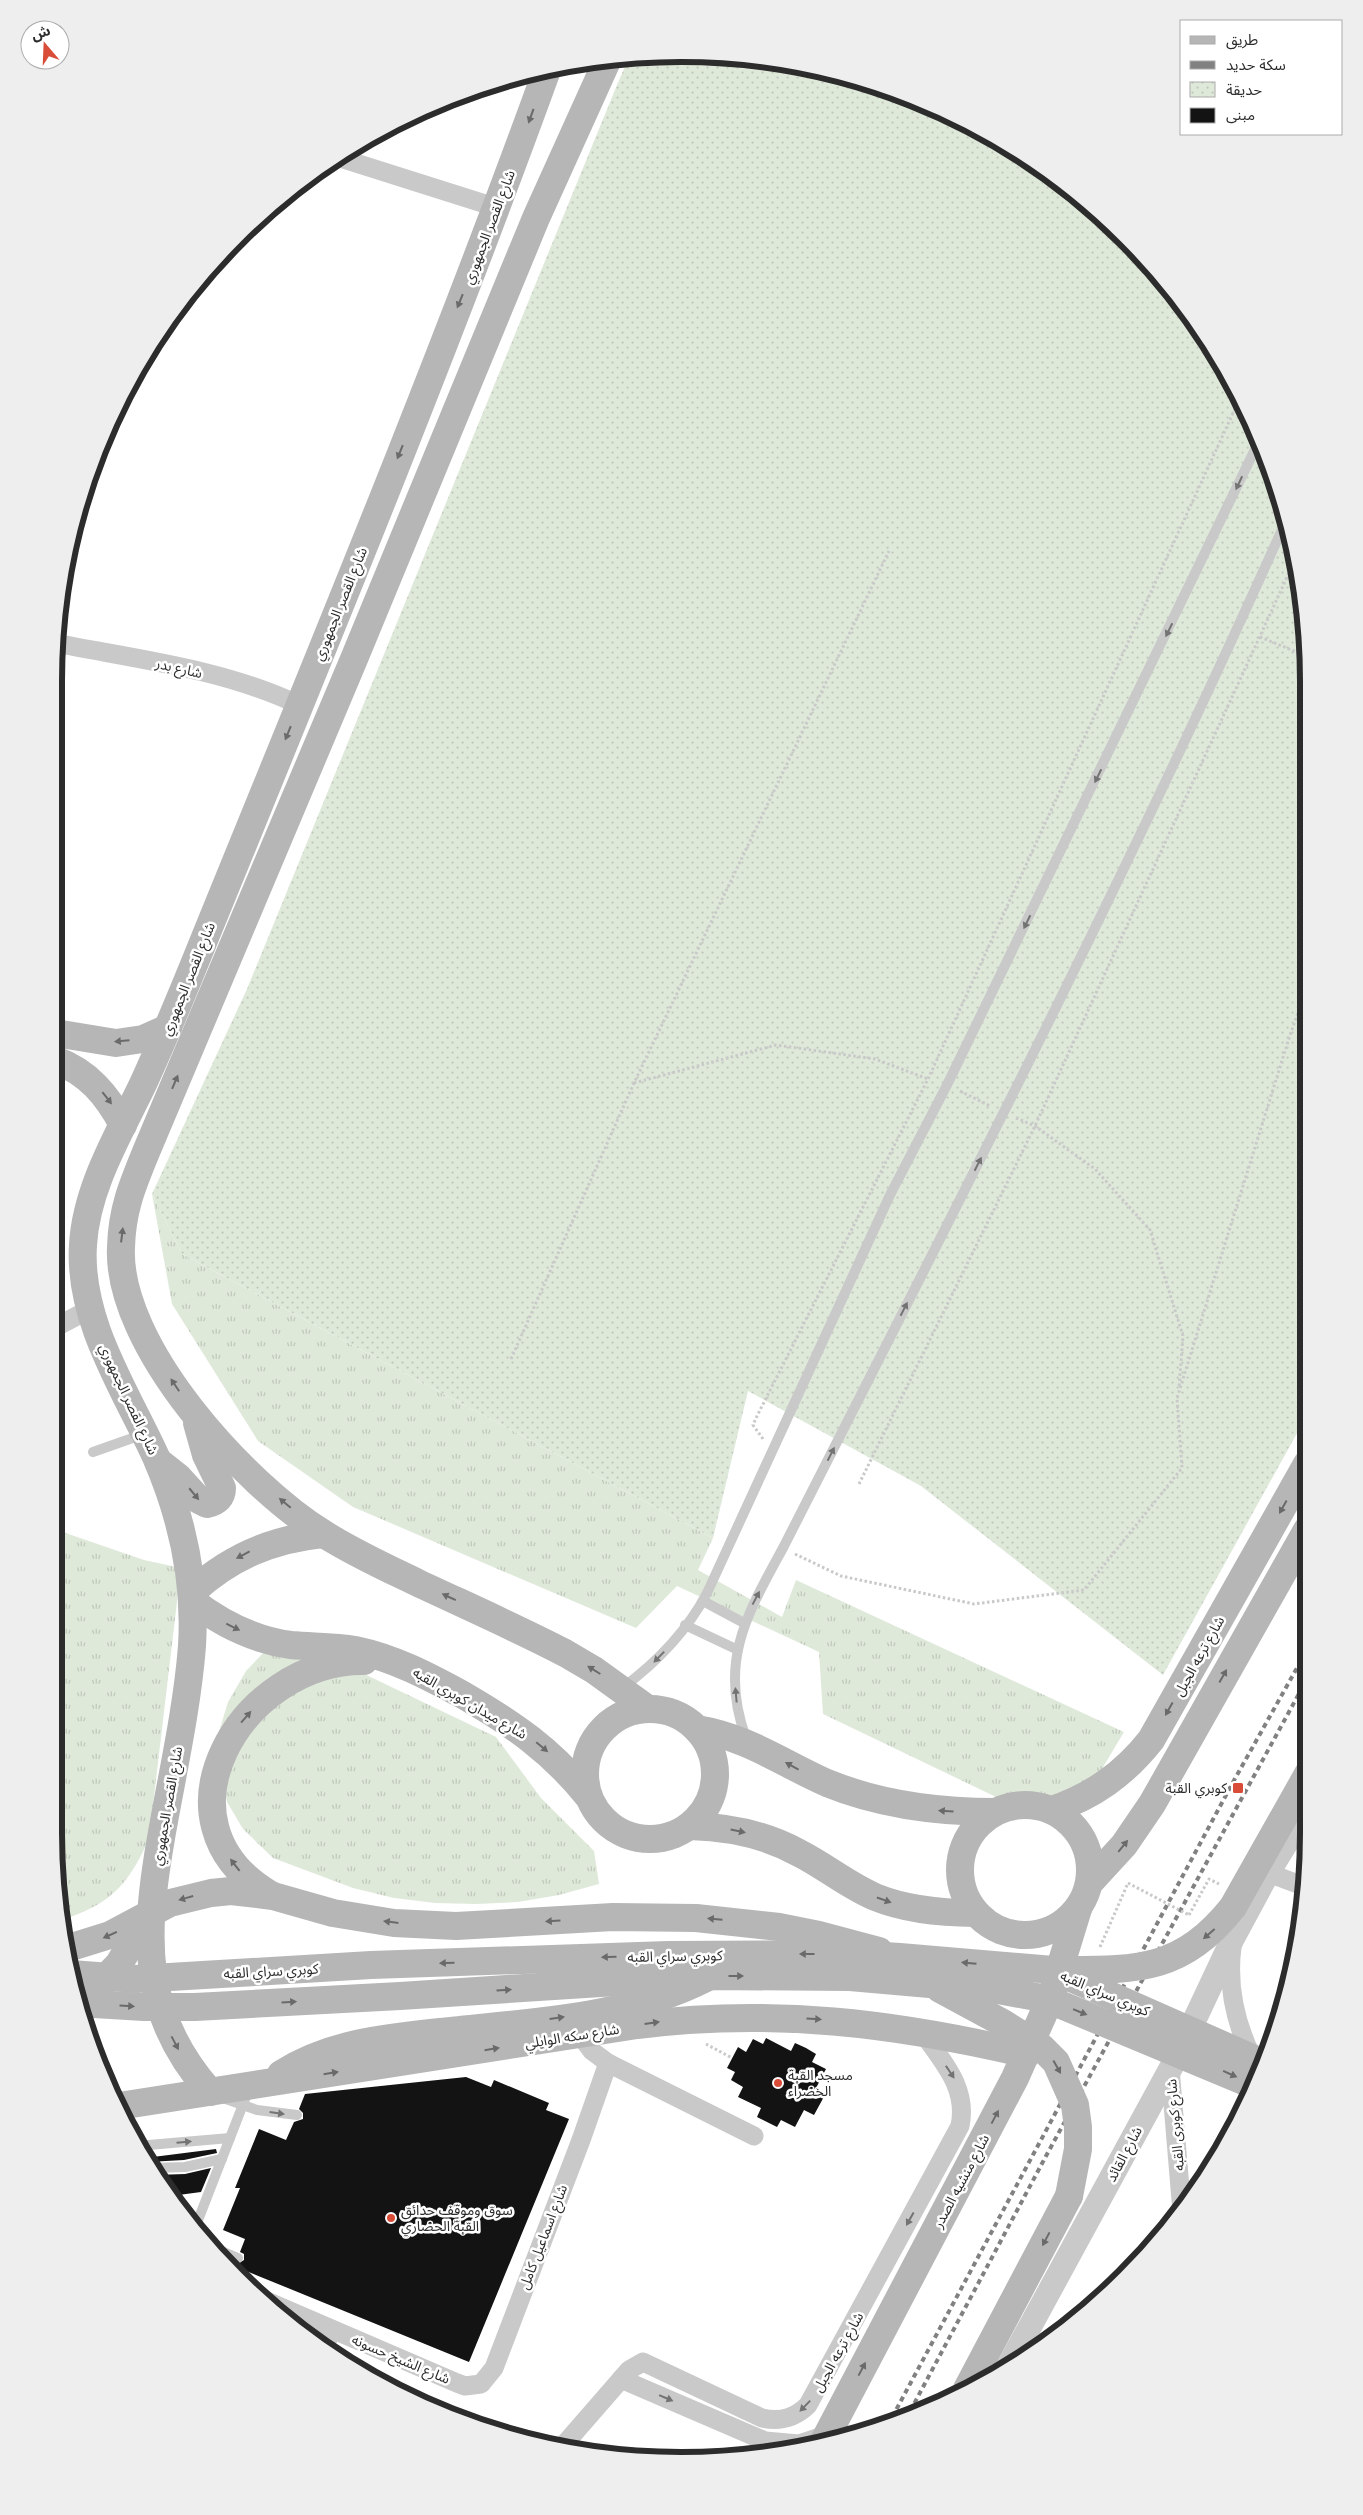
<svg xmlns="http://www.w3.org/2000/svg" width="1363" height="2515" viewBox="0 0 1363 2515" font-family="'Open Sans','Noto Sans Arabic',sans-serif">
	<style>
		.grass { fill: url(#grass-tufts) }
		.park { fill: url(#park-dots) }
		.building { fill: #131313 }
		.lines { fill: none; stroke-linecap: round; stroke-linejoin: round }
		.path { stroke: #c9c9c9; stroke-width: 3; stroke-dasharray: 2.5 2.5; stroke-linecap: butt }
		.service { stroke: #c9c9c9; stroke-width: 10 }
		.minor { stroke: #c9c9c9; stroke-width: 19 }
		.tertiary { stroke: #c9c9c9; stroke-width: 24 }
		.secondary { stroke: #b6b6b6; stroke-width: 28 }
		.rail { stroke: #818181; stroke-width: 4; stroke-dasharray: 5 4; stroke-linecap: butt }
		.path-bridge { stroke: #c9c9c9; stroke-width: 3; stroke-dasharray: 2.5 2.5; stroke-linecap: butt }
		.secondary-bridge { stroke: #b6b6b6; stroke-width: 28 }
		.oneway { fill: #6a6a6a }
		.oneway2 { fill: #737373 }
		.poi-dot { fill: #d94d38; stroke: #fff; stroke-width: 2 }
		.labels { text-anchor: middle; stroke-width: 5; stroke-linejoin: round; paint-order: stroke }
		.street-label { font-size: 14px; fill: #2c2c2c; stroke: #fff }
		.poi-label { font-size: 14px; fill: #2c2c2c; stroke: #fff; text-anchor: start }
		.rim { fill: none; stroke: #2c2c2c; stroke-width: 6 }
	</style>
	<defs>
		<pattern id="grass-tufts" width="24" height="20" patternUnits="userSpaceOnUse" patternTransform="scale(1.25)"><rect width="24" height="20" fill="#dfe9da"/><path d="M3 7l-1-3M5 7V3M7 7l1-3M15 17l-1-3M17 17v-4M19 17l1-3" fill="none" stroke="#c0c8bb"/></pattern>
		<pattern id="park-dots" width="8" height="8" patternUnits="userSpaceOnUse" patternTransform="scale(1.25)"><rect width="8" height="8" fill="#dfe9da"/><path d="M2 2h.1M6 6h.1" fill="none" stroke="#c0c8bb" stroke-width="1.8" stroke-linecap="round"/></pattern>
	</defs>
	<rect width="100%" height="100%" fill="#fff"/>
	<g class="grass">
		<path d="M152,1194L182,1254L713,1538L698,1570L782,1617L796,1580L1124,1732L1084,1799L1019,1808L823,1714L819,1652L677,1586L636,1628L353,1507L258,1441L172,1304Z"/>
		<path d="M54,1529L144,1560L181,1568L149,1839C128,1885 111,1904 62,1920L54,1833Z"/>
		<path d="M310,1648L496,1737L541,1798L594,1851L599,1884L559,1895L518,1902L476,1904L435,1903L394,1898L353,1888L273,1858L243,1829L227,1802L218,1735L228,1702L246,1671L265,1651Z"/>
	</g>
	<path class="park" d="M640,55L763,59L883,87L995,138L1096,210L1203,333L1262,442L1304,600L1306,1417L1163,1675L921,1486L748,1391L713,1538L182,1254L152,1194L247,989L617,85L629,57Z"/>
	<g class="building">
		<path d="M766,2038L791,2051L795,2043L806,2048L816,2054L812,2062L826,2069L816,2088L826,2093L814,2115L804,2110L795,2127L781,2120L777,2127L757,2117L761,2108L738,2097L743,2087L731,2080L735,2072L727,2068L738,2047L746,2052L753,2039L763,2044Z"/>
		<path d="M466,2077L491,2087L494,2080L549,2103L546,2110L569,2119L469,2362L234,2266L244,2260V2254L240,2252L245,2239L223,2230L240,2188H235L259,2129L286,2140L294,2122L303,2119V2113L299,2109L305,2094Z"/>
		<path d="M216,2149L217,2153L184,2160L148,2162L145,2158Z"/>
		<path d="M211,2168L201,2192L171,2196L156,2175L185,2174Z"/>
	</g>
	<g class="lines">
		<g class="path">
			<path d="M1260,637L1304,655"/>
			<path d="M634,1083L776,1045L875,1059L928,1079"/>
			<path d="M960,1091L990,1106"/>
			<path d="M1016,1118L1035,1126L1095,1169L1150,1230L1183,1336L1179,1387"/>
			<path d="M511,1359L634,1083L889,551"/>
			<path d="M763,1439L753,1425L757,1416L928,1079L1239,400"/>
			<path d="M859,1484L1035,1126L1294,562"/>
			<path d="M795,1554L841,1576L974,1604L1084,1590L1182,1468L1177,1398L1290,1035L1305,994"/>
			<path d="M1189,1915L1209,1879L1219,1884"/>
			<path d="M1100,1947L1128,1883"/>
			<path d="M706,2044L732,2058"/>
		</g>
		<g class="service">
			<path d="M93,1452L144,1434"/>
			<path d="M703,1601L744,1623"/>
			<path d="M685,1625L738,1650"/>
			<path d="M622,1688C656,1663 687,1631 707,1593L890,1195L947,1085L1260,439"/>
			<path d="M746,1738C718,1662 747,1614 783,1548C955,1210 1129,872 1284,525"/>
			<path d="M223,2098L257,2110L297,2115"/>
			<path d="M137,2146L230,2138"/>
			<path d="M152,2168L185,2167L222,2159"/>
			<path d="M195,2228L249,2089"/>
			<path d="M212,2247L238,2258"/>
		</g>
		<g class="minor">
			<path d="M340,158L498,208"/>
			<path d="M55,643C136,659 224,669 299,705"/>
			<path d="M54,1328L90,1309"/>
			<path d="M1268,1873L1306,1887"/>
			<path d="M1232,1947C1227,1986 1235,2022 1252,2057"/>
			<path d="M580,2035L592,2051L608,2063L754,2136"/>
			<path d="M1170,2068L1182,2212"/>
			<path d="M262,2299L457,2383L465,2386L481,2384L494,2368L581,2140L608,2063"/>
			<path d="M323,2348L333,2330"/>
			<path d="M621,2379L765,2441L799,2444L820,2437L830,2430"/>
			<path d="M562,2447L629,2370L643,2362L762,2418C781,2422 795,2418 808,2405L960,2126C968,2088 943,2062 922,2032"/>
		</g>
		<path class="tertiary" d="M1008,2367L1179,2053L1233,1938L1268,1873L1308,1808"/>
		<g class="secondary">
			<path d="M607,61L536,218L354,659L146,1152C132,1186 122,1210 121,1247C116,1346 245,1485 324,1534C354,1553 387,1568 418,1583C467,1606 517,1628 565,1653L594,1670L648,1709"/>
			<path d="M55,1033L116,1043L143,1039L168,1028"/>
			<path d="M55,1060C88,1072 107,1095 123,1125"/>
			<path d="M159,1462L178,1477L199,1500L207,1504C217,1502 222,1497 222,1488L206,1455L197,1423"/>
			<path d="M192,1592C230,1557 272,1539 323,1534"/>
			<path d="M192,1601C222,1624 253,1640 291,1645C312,1647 333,1646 355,1650C394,1658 428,1676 463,1695C513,1724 551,1750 588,1796"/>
			<circle cx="650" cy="1774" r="65"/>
			<path d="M697,1729C747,1737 782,1763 827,1783C881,1805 937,1812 995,1812"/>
			<circle cx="1025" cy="1870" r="65"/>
			<path d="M1052,1810C1093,1796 1124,1774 1151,1740L1307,1464"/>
			<path d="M690,1826C728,1827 765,1834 799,1853C825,1866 847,1885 875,1897C907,1910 941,1913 975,1913"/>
			<path d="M1090,1882L1124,1845L1152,1804L1307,1530"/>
			<path d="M271,1895C145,1822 242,1660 364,1661"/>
			<path d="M65,1949L110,1935L170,1903L211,1893L231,1891L273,1896L333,1913L394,1923L456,1926L613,1917L696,1918L779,1927L819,1935L879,1951"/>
			<path d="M93,1991L119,1964L148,1915"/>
			<path d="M281,2074C330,2043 384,2038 440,2032C528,2022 626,2019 706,1978"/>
			<path d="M210,2092C140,2013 144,1936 161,1838C172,1775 187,1710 192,1646C196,1581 182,1517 156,1457C126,1391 78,1321 83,1245C86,1188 119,1134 143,1084C164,1038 183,992 202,945C320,655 440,365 547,70"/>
			<path d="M119,2106L637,2025C773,2008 895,2023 1027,2054"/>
			<path d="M967,2389L1069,2196"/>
			<path d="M823,2443L1015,2078L1051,1997L1078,1909"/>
		</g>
		<g class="rail">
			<path d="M906,2419L1046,2156L1307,1679"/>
			<path d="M888,2425L1232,1784L1307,1650"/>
		</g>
		<path class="path-bridge" d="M1128,1883L1189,1915"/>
		<g class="secondary-bridge">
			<path d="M1063,1970C1138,1970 1182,1971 1233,1907L1308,1774"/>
			<path d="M71,1974L136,1979L371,1965L668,1955L853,1954L900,1957L1053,1970L1261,2062"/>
			<path d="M940,1989L1003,2023L1041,2047L1056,2062L1075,2105L1078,2127V2149L1069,2196"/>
			<path d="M78,2003L144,2007H195L400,1996L710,1976L850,1977L998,1990L1047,1999L1251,2084"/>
		</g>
	</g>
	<defs><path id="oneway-solid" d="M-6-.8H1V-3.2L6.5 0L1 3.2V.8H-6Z" transform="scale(1.25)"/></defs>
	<g class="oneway">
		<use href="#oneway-solid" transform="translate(531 116) rotate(110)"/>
		<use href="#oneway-solid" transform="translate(460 301) rotate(112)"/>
		<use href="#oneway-solid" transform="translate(400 452) rotate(112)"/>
		<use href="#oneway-solid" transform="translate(288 733) rotate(112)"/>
		<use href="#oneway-solid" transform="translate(122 1041) rotate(175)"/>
		<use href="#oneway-solid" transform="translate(175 1082) rotate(-67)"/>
		<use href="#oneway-solid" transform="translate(107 1098) rotate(52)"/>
		<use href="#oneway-solid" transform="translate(122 1235) rotate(-83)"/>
		<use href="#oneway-solid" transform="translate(175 1385) rotate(-124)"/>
		<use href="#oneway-solid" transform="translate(194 1494) rotate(50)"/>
		<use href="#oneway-solid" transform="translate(285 1503) rotate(-140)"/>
		<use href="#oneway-solid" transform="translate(1283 1507) rotate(119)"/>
		<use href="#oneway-solid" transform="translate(243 1555) rotate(152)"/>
		<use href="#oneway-solid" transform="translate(449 1597) rotate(-155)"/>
		<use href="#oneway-solid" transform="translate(233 1627) rotate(26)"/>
		<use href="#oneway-solid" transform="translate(594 1670) rotate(-148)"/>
		<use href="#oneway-solid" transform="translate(1223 1676) rotate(-61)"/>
		<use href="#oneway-solid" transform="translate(1169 1709) rotate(119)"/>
		<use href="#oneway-solid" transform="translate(246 1717) rotate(-49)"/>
		<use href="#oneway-solid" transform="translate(542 1747) rotate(40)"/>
		<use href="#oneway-solid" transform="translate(792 1766) rotate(-151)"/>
		<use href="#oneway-solid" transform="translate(946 1811) rotate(-176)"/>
		<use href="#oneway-solid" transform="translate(738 1831) rotate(12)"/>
		<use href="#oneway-solid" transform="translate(1123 1846) rotate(-51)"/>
		<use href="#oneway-solid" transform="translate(235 1865) rotate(-128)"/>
		<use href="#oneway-solid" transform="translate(186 1898) rotate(164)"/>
		<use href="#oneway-solid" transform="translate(884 1900) rotate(19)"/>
		<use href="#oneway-solid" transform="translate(715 1919) rotate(-175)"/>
		<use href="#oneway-solid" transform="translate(553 1921) rotate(176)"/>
		<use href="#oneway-solid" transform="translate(391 1922) rotate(-173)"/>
		<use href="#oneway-solid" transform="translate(1209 1934) rotate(139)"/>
		<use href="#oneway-solid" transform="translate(110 1935) rotate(156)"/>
		<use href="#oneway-solid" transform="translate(807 1954) rotate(180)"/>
		<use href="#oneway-solid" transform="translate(609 1957) rotate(178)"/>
		<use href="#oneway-solid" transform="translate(447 1963) rotate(178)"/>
		<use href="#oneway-solid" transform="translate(969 1963) rotate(-175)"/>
		<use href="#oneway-solid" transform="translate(736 1976)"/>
		<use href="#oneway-solid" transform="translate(504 1990) rotate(-4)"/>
		<use href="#oneway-solid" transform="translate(289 2002) rotate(-3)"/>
		<use href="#oneway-solid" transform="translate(127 2006) rotate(3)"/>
		<use href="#oneway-solid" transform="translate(1080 2012) rotate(22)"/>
		<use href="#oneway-solid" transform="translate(557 2018) rotate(-8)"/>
		<use href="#oneway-solid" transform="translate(814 2019) rotate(4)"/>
		<use href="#oneway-solid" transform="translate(652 2023) rotate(-8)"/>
		<use href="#oneway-solid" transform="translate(175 2043) rotate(62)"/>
		<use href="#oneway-solid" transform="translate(492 2049) rotate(-9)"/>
		<use href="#oneway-solid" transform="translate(1057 2067) rotate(61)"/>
		<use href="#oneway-solid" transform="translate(331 2073) rotate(-9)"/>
		<use href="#oneway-solid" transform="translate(1230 2074) rotate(24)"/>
		<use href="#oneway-solid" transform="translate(995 2117) rotate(-62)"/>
		<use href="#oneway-solid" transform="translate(1046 2239) rotate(118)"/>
		<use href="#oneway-solid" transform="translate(862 2369) rotate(-62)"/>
	</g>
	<g class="oneway2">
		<use href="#oneway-solid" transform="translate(1239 483) rotate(115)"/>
		<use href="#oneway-solid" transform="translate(1169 630) rotate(116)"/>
		<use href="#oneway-solid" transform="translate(1098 776) rotate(116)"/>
		<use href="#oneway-solid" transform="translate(1027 922) rotate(116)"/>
		<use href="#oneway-solid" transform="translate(978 1164) rotate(-63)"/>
		<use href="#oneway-solid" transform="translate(904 1309) rotate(-63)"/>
		<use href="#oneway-solid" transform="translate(831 1454) rotate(-63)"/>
		<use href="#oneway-solid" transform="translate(756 1598) rotate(-62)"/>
		<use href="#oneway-solid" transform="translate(659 1657) rotate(134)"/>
		<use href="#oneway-solid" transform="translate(736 1695) rotate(-95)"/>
		<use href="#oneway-solid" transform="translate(950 2072) rotate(56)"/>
		<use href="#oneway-solid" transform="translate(277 2113) rotate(8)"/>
		<use href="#oneway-solid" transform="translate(184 2142) rotate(-5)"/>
		<use href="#oneway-solid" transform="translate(910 2219) rotate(119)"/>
		<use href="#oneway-solid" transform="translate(666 2398) rotate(23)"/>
		<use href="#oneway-solid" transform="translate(805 2406) rotate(134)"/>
	</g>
	<g class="poi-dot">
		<rect x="1232" y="1782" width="12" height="12" rx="2.5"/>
		<circle cx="778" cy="2083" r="5"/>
		<circle cx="391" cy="2218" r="5"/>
	</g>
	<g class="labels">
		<g class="street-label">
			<text transform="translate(489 227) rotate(-69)" y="5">شارع القصر الجمهوري</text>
			<text transform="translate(340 604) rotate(-68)" y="5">شارع القصر الجمهوري</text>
			<text transform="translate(179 668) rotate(13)" y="5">شارع بدر</text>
			<text transform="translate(188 979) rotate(-68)" y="5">شارع القصر الجمهوري</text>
			<text transform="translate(129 1399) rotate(65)" y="5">شارع القصر الجمهوري</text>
			<text transform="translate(1199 1656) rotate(-61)" y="5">شارع ترعه الجبل</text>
			<text transform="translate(470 1703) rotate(30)" y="5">شارع ميدان كوبري القبه</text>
			<text transform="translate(167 1806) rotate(-80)" y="5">شارع القصر الجمهوري</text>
			<text transform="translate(675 1956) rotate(-1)" y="5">كوبري سراي القبه</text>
			<text transform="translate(271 1971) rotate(-3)" y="5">كوبري سراي القبه</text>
			<text transform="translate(1105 1993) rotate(23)" y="5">كوبري سراي القبه</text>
			<text transform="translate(572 2036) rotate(-9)" y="5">شارع سكه الوايلي</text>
			<text transform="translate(1175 2125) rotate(-95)" y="5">شارع كوبرى القبه</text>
			<text transform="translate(1124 2154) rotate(-62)" y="5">شارع القائد</text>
			<text transform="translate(961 2181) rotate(-62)" y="5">شارع منشيه الصدر</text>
			<text transform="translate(543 2237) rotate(-69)" y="5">شارع اسماعيل كامل</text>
			<text transform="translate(838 2352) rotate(-61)" y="5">شارع ترعه الجبل</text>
			<text transform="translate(401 2359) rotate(23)" y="5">شارع الشيخ حسونه</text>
		</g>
		<g class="poi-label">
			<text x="1227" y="1793" text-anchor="end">كوبري القبة</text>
			<text x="788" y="2080">مسجد القبة<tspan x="788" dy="16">الخضراء</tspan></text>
			<text x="401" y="2215">سوق وموقف حدائق<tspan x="401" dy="16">القبة الحضاري</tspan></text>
		</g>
	</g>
	<path d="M0 0H1363V2515H0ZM681 62H681A619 619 0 0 1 1300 681V1833A619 619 0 0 1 681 2452H681A619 619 0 0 1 62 1833V681A619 619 0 0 1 681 62Z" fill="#eee" fill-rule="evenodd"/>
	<path class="rim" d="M681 62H681A619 619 0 0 1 1300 681V1833A619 619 0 0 1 681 2452H681A619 619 0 0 1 62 1833V681A619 619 0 0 1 681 62Z"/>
	<rect x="1180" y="20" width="162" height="115" fill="#ffffff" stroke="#ababab"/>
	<rect x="1190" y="36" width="25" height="8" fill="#b6b6b6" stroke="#ababab"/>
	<text x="1226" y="45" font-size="15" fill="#2c2c2c">طريق</text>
	<rect x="1190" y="61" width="25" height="8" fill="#818181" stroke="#ababab"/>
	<text x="1226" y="70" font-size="15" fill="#2c2c2c">سكة حديد</text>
	<rect x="1190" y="82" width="25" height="15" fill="url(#park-dots)" stroke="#ababab"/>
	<text x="1226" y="95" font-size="15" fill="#2c2c2c">حديقة</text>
	<rect x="1190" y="108" width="25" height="15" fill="#131313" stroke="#ababab"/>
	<text x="1226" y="120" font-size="15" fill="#2c2c2c">مبنى</text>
	<g transform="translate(45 45) rotate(341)"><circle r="24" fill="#ffffff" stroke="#ababab"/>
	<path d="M0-4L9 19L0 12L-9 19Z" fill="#d94d38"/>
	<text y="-8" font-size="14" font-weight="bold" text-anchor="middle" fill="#2c2c2c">ش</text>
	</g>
</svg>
